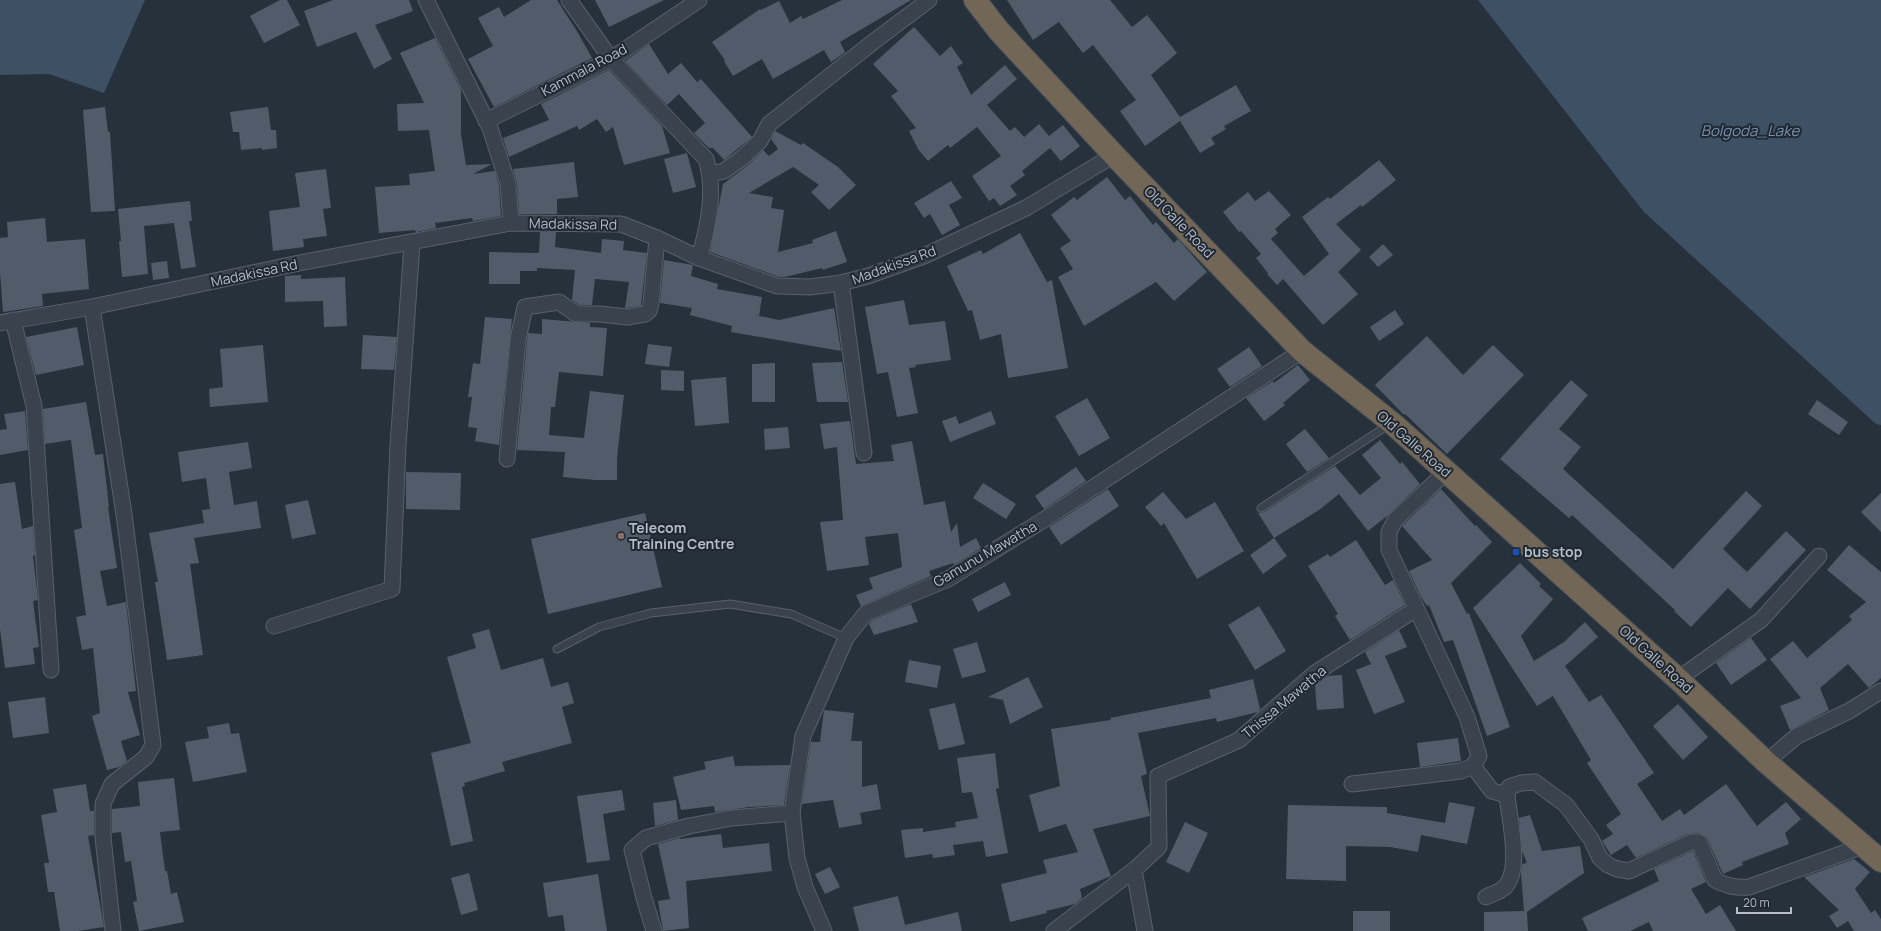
<svg xmlns="http://www.w3.org/2000/svg" width="1881" height="931" viewBox="0 0 1881 931" font-family="Manrope,sans-serif">
	<style>
		.water { fill: #3d5064 }
		.building { fill: #515c6a }
		.lines { fill: none; stroke-linecap: round; stroke-linejoin: round }
		.lane-casing { stroke: #58616b; stroke-width: 9 }
		.street-casing { stroke: #58616b; stroke-width: 17 }
		.highway-casing { stroke: #454e58; stroke-width: 24 }
		.lane { stroke: #3a434d; stroke-width: 7 }
		.street { stroke: #3a434d; stroke-width: 15 }
		.highway { stroke: #726657; stroke-width: 22 }
		.education-dot { fill: #8d6e63; stroke: #1f2832; stroke-width: 1.5 }
		.transit-dot { fill: #1a4fb4; stroke: #1f2832; stroke-width: 1.5 }
		.labels { text-anchor: middle; stroke-width: 4; stroke-linejoin: round; paint-order: stroke }
		.street-label { font-size: 14px; fill: #b5bec8; stroke: #1f2832 }
		.poi-label { font-size: 14px; font-weight: bold; fill: #b5bec8; stroke: #1f2832; text-anchor: start }
		.water-label { font-size: 15px; font-style: italic; fill: #7891a9; stroke: #1f2832 }
	</style>
	<rect width="100%" height="100%" fill="#26313c"/>
	<g class="water">
		<path d="M0,0H145L104,93L49,74L0,75Z"/>
		<path d="M1478,0H1881V425L1876,424L1644,212Z"/>
	</g>
	<g class="building">
		<path d="M280,0H287L300,25L264,43L250,16Z"/>
		<path d="M333,0H409L413,11L375,25L392,59L374,69L356,32L317,47L304,11Z"/>
		<path d="M531,0H557L578,33L592,58L494,107L468,59L493,46L478,18L499,7L504,17Z"/>
		<path d="M595,0H664L609,27Z"/>
		<path d="M842,0H911L840,42L845,52L840,56L831,62L824,50L773,79L762,59L733,76L724,61L725,60L712,42L760,9L761,10L779,1L790,23L801,16L803,19Z"/>
		<path d="M1007,0H1110L1132,27L1147,15L1177,53L1151,75L1180,117L1236,85L1251,111L1224,126L1226,129L1211,138L1215,144L1200,153L1180,121L1145,146L1120,111L1136,100L1093,45L1083,53L1059,22L1033,40Z"/>
		<path d="M914,27L940,56L951,46L963,63L957,67L971,95L1005,65L1017,79L987,105L1010,131L1015,127L1024,137L1039,124L1049,136L1063,125L1080,146L1061,161L1050,148L1022,171L1025,175L1010,186L1017,195L1000,206L994,198L989,201L972,176L1001,156L977,127L950,148L948,145L928,161L918,149L909,131L916,128L891,96L898,91L873,64Z"/>
		<path d="M435,38L461,90V134L466,165L492,164L473,174L495,171L499,186L501,216L473,221L472,218L435,223L436,228L416,232L415,230L379,233L375,187L410,185L409,174L435,171L429,130L398,131L397,104L424,103L400,53Z"/>
		<path d="M649,44L668,74L681,63L697,82L701,79L752,137L724,160L713,148H709L694,133L705,123L679,94L667,105L625,61Z"/>
		<path d="M609,70L662,126L670,153L624,165L613,127L606,132L597,119L579,130L577,126L509,157L503,138L549,120L541,104Z"/>
		<path d="M105,107L108,132H110L115,211L91,212L83,110Z"/>
		<path d="M268,107L271,130H276L277,148L262,150V148L241,150L239,132H233L230,112Z"/>
		<path d="M775,131L801,145L803,143L838,167L856,185L829,210L811,192L819,185L793,167L749,193L773,197L771,208L784,210L778,252L813,243L812,240L836,231L847,262L823,270L822,268L785,277H779L710,252L723,184L748,165L763,150L769,156L778,149L771,139Z"/>
		<path d="M687,153L696,187L673,193L664,159Z"/>
		<path d="M1379,160L1396,180L1362,207L1361,205L1336,224L1361,250L1338,272L1358,294L1323,325L1283,279L1277,285L1267,274L1268,273L1256,258L1261,254L1241,231L1239,232L1223,212L1248,192L1255,201L1269,191L1291,215L1275,229L1278,233L1271,239L1304,276L1329,254L1302,217L1328,197L1330,199Z"/>
		<path d="M574,162L578,197L557,199V214H519L517,183L513,169Z"/>
		<path d="M326,169L331,208L323,209L327,236L303,239L304,247L273,251L269,211L300,207L295,173Z"/>
		<path d="M1107,177L1125,200L1130,196L1153,225L1156,222L1174,243L1178,239L1207,272L1174,301L1156,282L1084,326L1058,277L1073,269L1060,248L1071,241L1051,215L1074,197L1077,200Z"/>
		<path d="M951,181L962,198L949,205L960,225L942,235L930,214L924,218L914,203Z"/>
		<path d="M190,201L192,221H189L196,267L181,269L174,223L144,226L148,274L122,277L119,241H121L118,209Z"/>
		<path d="M45,218L47,242L85,239L89,289L42,294L43,306L3,312L0,272V238L8,237L7,222Z"/>
		<path d="M540,232H556L555,247L601,253L602,239L624,241L623,250L647,253L641,306L625,308L629,282L595,279L592,305H579L572,300L575,270L537,268V271H520V284H489V252L539,253Z"/>
		<path d="M1020,233L1047,282L1052,280L1068,368L1008,378L1001,334L980,340L972,310L968,311L947,266L981,250L983,254Z"/>
		<path d="M1383,244L1393,255L1378,267L1369,257Z"/>
		<path d="M664,260L693,265L691,276L718,284L717,289L762,297L759,316L779,320L834,308L841,351L731,332L732,326L690,315L692,308L660,303Z"/>
		<path d="M167,261L169,278L153,280L151,263Z"/>
		<path d="M301,275V279L345,277L347,326L324,327L323,301L285,302V276Z"/>
		<path d="M904,300L909,325L945,321L951,360L915,365L916,367L909,368L918,413L897,417L888,372L877,374L865,307Z"/>
		<path d="M1395,310L1404,324L1379,341L1370,327Z"/>
		<path d="M485,317L512,319L499,445L475,441L477,428L468,427L472,397H468L473,363L480,364Z"/>
		<path d="M542,319L590,323V327L607,328L603,376L559,372L555,407H551L549,435L584,438L590,391L624,395L617,458V480H595L563,477L565,452L517,450L527,340L528,333L542,334Z"/>
		<path d="M77,327L84,365L36,375L26,337Z"/>
		<path d="M363,335L397,337L394,370L361,369Z"/>
		<path d="M1427,336L1463,375L1493,345L1524,375L1447,454L1405,414L1404,415L1375,385Z"/>
		<path d="M648,344L672,347L669,367L645,364Z"/>
		<path d="M263,345L268,402L210,407L209,389L223,387L220,349Z"/>
		<path d="M1249,347L1262,366L1230,387L1217,369Z"/>
		<path d="M842,362L848,402H817L812,363Z"/>
		<path d="M775,363V402H752V364Z"/>
		<path d="M1298,365L1310,380L1283,403L1285,405L1264,421L1246,398L1273,381L1274,383Z"/>
		<path d="M661,370L684,371V391L661,390Z"/>
		<path d="M726,377L729,423L695,426L691,380Z"/>
		<path d="M1571,380L1588,395L1559,429L1581,447L1563,469L1673,569L1746,491L1762,506L1723,549L1747,572L1786,531L1806,550L1750,609L1728,588L1691,627L1674,611L1675,610L1572,515L1569,518L1500,459Z"/>
		<path d="M1087,398L1110,438L1079,456L1055,416Z"/>
		<path d="M1817,400L1848,422L1839,435L1808,414Z"/>
		<path d="M86,402L95,455L103,454L109,507H108L117,568L100,571L107,606L126,602L136,691L128,692L140,735L121,741L127,761L119,767L107,770L92,716L100,713L93,648L82,650L76,617L86,615L74,530L82,528L71,440L45,444L43,409Z"/>
		<path d="M25,411L28,450L0,455V430L7,429L4,414Z"/>
		<path d="M991,411L996,424L950,442L942,421L956,416L959,424Z"/>
		<path d="M850,421L856,464L894,461L891,445L912,441L924,505L945,501L951,532L957,523L960,547L976,538L981,548L954,565L953,563L929,571L931,576L861,606L856,595L873,589L869,578L902,567L898,533L865,537L869,565L827,571L820,522L843,520L837,447L824,449L820,424Z"/>
		<path d="M788,427L790,448L765,450L764,429Z"/>
		<path d="M1305,429L1329,458L1307,472L1286,444Z"/>
		<path d="M1380,440L1400,464L1402,462L1420,484L1387,516L1368,531L1339,494L1319,510L1274,538L1258,513L1264,512L1335,466L1360,495L1381,478L1362,455Z"/>
		<path d="M248,442L252,468L229,472L234,505L257,501L261,528L194,538L199,563L190,564L203,655L167,660L155,582H158L149,533L204,523L202,510L210,509L206,478L182,482L178,452Z"/>
		<path d="M1076,467L1086,481L1044,509L1035,496Z"/>
		<path d="M406,472L461,473L460,510L406,509Z"/>
		<path d="M15,482L22,529L33,526L35,555L33,556L38,600L33,601L39,647L33,648L35,664L5,668L0,629V484Z"/>
		<path d="M983,483L1016,504L1006,519L973,498Z"/>
		<path d="M1108,489L1119,506L1061,545L1049,527Z"/>
		<path d="M1441,489L1475,526L1476,525L1492,542L1451,583L1467,614L1469,613L1510,727L1487,736L1453,640L1444,642L1429,605L1427,606L1421,597L1409,571L1432,560L1402,526Z"/>
		<path d="M1163,492L1186,519L1215,502L1244,551L1197,579L1164,523L1161,526L1145,507Z"/>
		<path d="M1881,493V532L1861,512Z"/>
		<path d="M308,500L316,534L292,539L285,505Z"/>
		<path d="M645,513L662,587L548,614L531,539Z"/>
		<path d="M1274,538L1287,556L1263,574L1250,555Z"/>
		<path d="M1356,540L1385,585L1393,580L1405,605L1350,640L1335,616L1338,614L1308,566L1328,554L1330,557Z"/>
		<path d="M1849,545L1881,572V678L1869,688L1848,664L1820,688L1829,710L1790,730L1780,706L1801,698L1770,659L1793,641L1807,658L1852,620L1849,616L1866,602L1827,570Z"/>
		<path d="M1520,563L1541,584L1539,586L1553,599L1521,636L1534,661L1564,642L1585,622L1598,637L1565,666L1589,702L1601,695L1654,773L1637,784L1662,821L1680,809L1684,815L1726,784L1757,826L1786,802L1801,819L1785,833L1789,844L1742,862L1743,865L1723,874L1707,838L1699,833L1687,834L1636,858L1627,845L1611,855L1602,841L1613,834L1606,825L1621,814L1587,763L1591,760L1553,696L1537,706L1473,608Z"/>
		<path d="M1005,582L1011,595L978,612L972,599Z"/>
		<path d="M911,604L918,622L874,635L869,624L872,620Z"/>
		<path d="M1259,606L1286,651L1255,670L1228,625Z"/>
		<path d="M489,629L501,670L543,658L551,687L568,682L574,703L562,707L572,743L502,762L505,771L464,783L465,786L462,787L473,841L451,846L431,753L471,743L447,657L476,648L472,634Z"/>
		<path d="M1399,630L1407,647L1385,656L1405,702L1374,714L1356,670L1371,664L1365,652Z"/>
		<path d="M1751,638L1767,660L1731,685L1716,663Z"/>
		<path d="M977,642L986,672L962,678L953,649Z"/>
		<path d="M909,660L941,666L937,688L905,682Z"/>
		<path d="M1342,675L1344,708L1317,710L1315,685L1326,676Z"/>
		<path d="M1028,677L1043,707L1010,724L1003,700L988,697Z"/>
		<path d="M1253,679L1260,709L1258,712L1217,722L1216,718L1138,733L1147,774L1141,776L1150,816L1093,829L1111,876L1080,889L1082,898L1075,904L1046,911L1047,913L1010,922L1001,884L1047,873L1043,860L1078,852L1066,824L1039,832L1029,795L1060,786L1051,729L1111,720L1110,718L1211,698L1209,690Z"/>
		<path d="M45,697L49,733L13,738L8,702Z"/>
		<path d="M955,703L965,744L939,750L929,709Z"/>
		<path d="M1678,704L1708,737L1683,760L1653,726Z"/>
		<path d="M824,710L854,713L851,741H862V787L877,784L881,809L860,813L862,824L839,828L833,800L802,804L811,742H820Z"/>
		<path d="M229,723L231,734L239,733L247,772L193,782L185,742L209,738L207,727Z"/>
		<path d="M1458,738L1461,761L1420,767L1417,743Z"/>
		<path d="M995,753L999,788L996,789L1008,853L986,857L983,841L953,845L955,855L933,858L932,854L905,858L901,830L923,828V832L956,827L955,822L978,818L972,792L962,793L957,758Z"/>
		<path d="M733,756L735,766L790,765L784,805L749,807L715,812L714,806L681,810L673,777L706,769L704,762Z"/>
		<path d="M174,778L180,830L160,832L165,871H167L171,894L177,892L184,922L139,931L133,902L137,901L131,861L125,862L121,832L112,833V809L140,806L138,782Z"/>
		<path d="M86,784L90,811H94V835L88,836L104,927L78,931H60L54,892H48L44,863H49L41,815L57,812L53,789Z"/>
		<path d="M622,790L625,810L603,814L610,860L587,863L577,796Z"/>
		<path d="M676,800L678,820L655,826L653,803Z"/>
		<path d="M1449,802L1475,807L1467,844L1421,835L1418,852L1390,847L1346,846V881L1286,879L1288,805L1387,807V813L1445,823Z"/>
		<path d="M1530,815L1542,851L1580,846L1584,873L1527,912L1528,931H1484V912L1524,911L1521,874L1522,864L1527,863L1522,851L1519,818Z"/>
		<path d="M1185,822L1208,833L1189,873L1166,862Z"/>
		<path d="M721,834L723,848L769,843L772,871L686,881L689,928L663,931L658,901L670,899L658,844L680,838V839Z"/>
		<path d="M1693,851L1706,882L1691,889L1706,914L1720,905L1736,931H1653L1649,922L1630,931H1588L1582,918L1659,881L1654,869Z"/>
		<path d="M1854,859L1870,872L1855,889L1871,913L1875,910L1881,919V931H1854L1848,921L1837,928L1829,916L1839,910L1804,877Z"/>
		<path d="M830,867L840,887L825,894L815,874Z"/>
		<path d="M469,873L478,910L461,915L451,878Z"/>
		<path d="M598,874L607,931H565L563,915L548,917L543,883Z"/>
		<path d="M898,896L905,925L958,912L962,931H859L853,907Z"/>
		<rect x="1353" y="911" width="37" height="20"/>
	</g>
	<g class="lines">
		<defs>
			<g id="lane">
				<path d="M1261,508L1390,424"/>
				<path d="M557,649L599,627L651,613L730,604L791,614L846,638"/>
			</g>
			<g id="street">
				<path d="M426,0L490,128L508,184L511,223"/>
				<path d="M569,0L611,59L706,159C716,191 708,227 699,258"/>
				<path d="M486,121L611,59L699,0"/>
				<path d="M711,174L724,171L742,158L760,141L769,124L877,39L929,0"/>
				<path d="M841,283L864,453"/>
				<path d="M92,307L124,514L153,745L146,757L112,784L103,804V837L113,931"/>
				<path d="M13,320L34,406L51,670"/>
				<path d="M0,323L92,307L299,263L511,223L621,224L657,238L699,258L777,286L810,287L841,283L868,276L924,256L1026,208L1114,155"/>
				<path d="M507,459L518,339L525,307L559,302L576,314H600L627,317L645,314L649,311L651,304L657,238"/>
				<path d="M274,626L392,589L398,446L412,243"/>
				<path d="M1678,679L1761,620L1819,556"/>
				<path d="M1766,762L1797,736L1849,711L1881,691"/>
				<path d="M1473,766L1492,791L1507,795"/>
				<path d="M1352,784L1461,771L1473,766L1479,756L1467,717L1389,550V532L1395,520L1446,472"/>
				<path d="M1134,870L1145,931"/>
				<path d="M1486,897C1492,894 1500,892 1505,887C1522,869 1509,818 1507,795L1509,787L1521,783L1535,782L1566,805L1591,839L1600,858L1608,865L1617,869L1629,871L1691,842H1699L1715,880C1727,886 1735,888 1749,887L1863,846"/>
				<path d="M654,931L644,898L632,850L646,838L689,826L732,818L792,813"/>
				<path d="M824,931L805,887L797,858L792,813L803,736L846,638L866,613L948,579L1045,519L1302,351"/>
				<path d="M1054,931L1134,870L1159,847L1158,776L1239,740L1315,673L1416,609"/>
			</g>
			<path id="highway" d="M975,0L999,31L1114,155L1302,351L1392,423L1678,679L1766,762L1881,861"/>
		</defs>
		<use href="#lane" class="lane-casing"/>
		<use href="#street" class="street-casing"/>
		<use href="#highway" class="highway-casing"/>
		<use href="#lane" class="lane"/>
		<use href="#street" class="street"/>
		<use href="#highway" class="highway"/>
	</g>
	<circle class="education-dot" cx="621" cy="536" r="4"/>
	<rect class="transit-dot" x="1512" y="548" width="8" height="8" rx="2"/>
	<g class="labels">
		<g class="street-label">
			<text transform="translate(584 70) rotate(-28)" y="5">Kammala Road</text>
			<text transform="translate(1179 222) rotate(46)" y="5">Old Galle Road</text>
			<text transform="translate(573 224) rotate(1)" y="5">Madakissa Rd</text>
			<text transform="translate(894 265) rotate(-20)" y="5">Madakissa Rd</text>
			<text transform="translate(254 273) rotate(-12)" y="5">Madakissa Rd</text>
			<text transform="translate(1414 444) rotate(41)" y="5">Old Galle Road</text>
			<text transform="translate(985 554) rotate(-30)" y="5">Gamunu Mawatha</text>
			<text transform="translate(1656 659) rotate(42)" y="5">Old Galle Road</text>
			<text transform="translate(1284 702) rotate(-40)" y="5">Thissa Mawatha</text>
		</g>
		<g class="poi-label">
			<text x="629" y="533">Telecom<tspan x="629" dy="16">Training Centre</tspan></text>
			<text x="1524" y="557">bus stop</text>
		</g>
		<g class="water-label">
			<text x="1750" y="136">Bolgoda_Lake</text>
		</g>
	</g>
	<path d="M1737 907v6h54v-6" fill="none" stroke="#b5bec8" stroke-width="2"/>
	<text x="1743" y="907" font-size="12" fill="#b5bec8" stroke="#1f2832" stroke-width="3" paint-order="stroke">20 m</text>
</svg>
